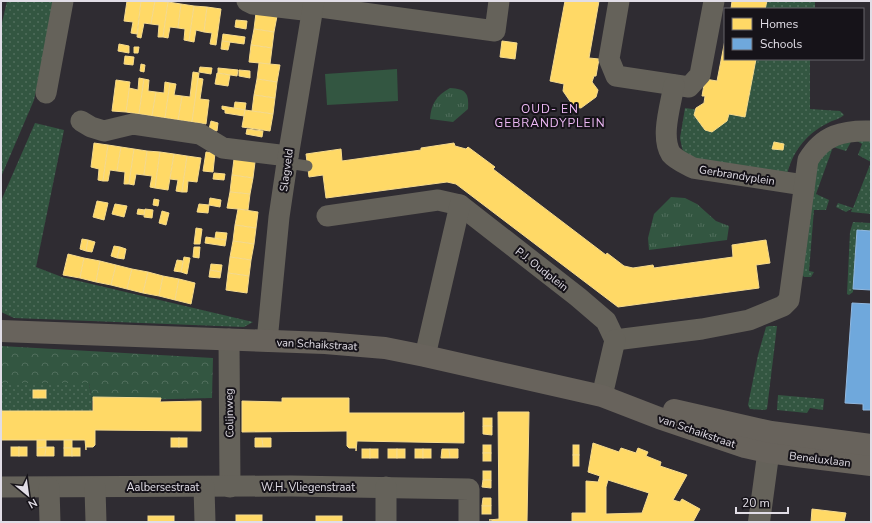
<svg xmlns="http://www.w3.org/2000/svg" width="872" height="523" viewBox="0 0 872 523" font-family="'Nunito Sans',sans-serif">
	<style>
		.grass { fill: url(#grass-dots) }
		.forest { fill: url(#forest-crowns) }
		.park { fill: url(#park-tufts) }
		.garden { fill: #335641 }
		.homes { fill: #ffd966; stroke: #f6da8c; fill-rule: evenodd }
		.schools { fill: #6fa8dc; stroke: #91b8df }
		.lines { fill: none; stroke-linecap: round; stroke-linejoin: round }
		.service { stroke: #65625a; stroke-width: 11 }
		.minor { stroke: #65625a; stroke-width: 21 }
		.tertiary { stroke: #65625a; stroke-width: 22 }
		.secondary { stroke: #68635c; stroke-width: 22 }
		.labels { text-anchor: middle; stroke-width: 4; stroke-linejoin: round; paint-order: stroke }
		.street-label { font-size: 11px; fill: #e1dde6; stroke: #161319 }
		.neighbourhood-label { font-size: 12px; letter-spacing: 1px; fill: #f0bbf8; stroke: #161319 }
	</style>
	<defs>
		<pattern id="grass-dots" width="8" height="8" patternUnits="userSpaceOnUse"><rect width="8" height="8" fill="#335641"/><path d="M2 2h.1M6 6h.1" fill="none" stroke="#506e5c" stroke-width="1.8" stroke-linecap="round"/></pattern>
		<pattern id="forest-crowns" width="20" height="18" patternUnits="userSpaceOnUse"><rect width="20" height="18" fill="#335641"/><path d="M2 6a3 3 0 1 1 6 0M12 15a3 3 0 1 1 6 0" fill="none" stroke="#506e5c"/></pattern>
		<pattern id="park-tufts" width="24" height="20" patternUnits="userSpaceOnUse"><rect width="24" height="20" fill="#335641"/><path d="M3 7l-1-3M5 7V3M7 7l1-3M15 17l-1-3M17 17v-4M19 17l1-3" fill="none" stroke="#506e5c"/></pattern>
	</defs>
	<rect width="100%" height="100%" fill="#2f2c32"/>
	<g class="grass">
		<path d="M7,1H55L34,100L1,177V27Z"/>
		<path d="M736,1H815V9H734Z"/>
		<path d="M725,59H810V109L840,111L844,115C840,119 833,120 828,123C804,135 791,154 786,179L706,164L685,155L682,148L680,138L685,108L714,112Z"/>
		<path d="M35,123L64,130L36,267L62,277L253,322L244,327L14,318L1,312V201Z"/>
		<path d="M852,136L871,138V214L851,212L852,209H851L846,212L836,207L838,203L853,208L871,162L858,155L862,144L857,141L852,140L846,151L833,147L816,194L829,200L826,210H814L809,271L814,272L811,277H804L802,274L816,167C822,150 833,139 852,136Z"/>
		<path d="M853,222L871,223V232L857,231L853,292L849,295L847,294L850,232Z"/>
		<path d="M769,326H777L767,409L765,410L750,409L748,405L758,355L766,327Z"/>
		<path d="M1,383H89L92,401V413L1,412Z"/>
		<path d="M778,395L824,399L823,410L810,408L807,413L777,410Z"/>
	</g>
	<path class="forest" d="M1,346L213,358L212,398L92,401L89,383H1Z"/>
	<g class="park">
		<path d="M450,88C466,89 469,93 468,109L453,122L430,119C431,104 436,96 450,88Z"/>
		<path d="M671,197L685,198L697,204L716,221L729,226L727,240L649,250L648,238L654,214Z"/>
	</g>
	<path class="garden" d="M397,69L398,101L327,105L325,74Z"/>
	<g class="homes">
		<path d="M127,1H141L137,34L131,33L133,22L124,21Z"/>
		<path d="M141,1H155L151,24L144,23L141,38L137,37Z"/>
		<path d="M155,1L168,2L163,37H158L159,25L151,24Z"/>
		<path d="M565,1H599L589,58L599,59L596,76H594L592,82L598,90L596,97L581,108L574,107L563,91L564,84L550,81Z"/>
		<path d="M732,1H767L765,9H731Z"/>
		<path d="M168,2L181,4L178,28L170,27L168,38L163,37Z"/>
		<path d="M181,4L194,6L189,41L184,40L185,29L178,28Z"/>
		<path d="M194,6L207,7L204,32L196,30L194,42L189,41Z"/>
		<path d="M207,7L221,9L216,45L210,44L212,33L204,32Z"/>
		<path d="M256,13L277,16L274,32L254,29Z"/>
		<path d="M236,20L247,21L246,29L235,27Z"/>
		<path d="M254,29L274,32L272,48L251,45Z"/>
		<path d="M223,34L245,37L244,44L222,41Z"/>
		<path d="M725,40V59H756L745,117L729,114L727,121L712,132L705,130L694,115L696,108L704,103L705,96H702L705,79L717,81Z"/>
		<path d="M222,41L230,42L228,50L221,49Z"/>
		<path d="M502,41L517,43L515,59L500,57Z"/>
		<path d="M119,44L129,46V53L118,51Z"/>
		<path d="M251,45L272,48L270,64L249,62Z"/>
		<path d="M134,47H139L138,53H134Z"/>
		<path d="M125,56L134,57L133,65L124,64Z"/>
		<path d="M259,63L280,65L277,82L257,79Z"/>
		<path d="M141,64L145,65L144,72L140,71Z"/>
		<path d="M200,67L212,68L211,74L199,72Z"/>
		<path d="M218,68L238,70L237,76L218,73Z"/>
		<path d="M239,70L250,71V78L239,76Z"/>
		<path d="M193,72L199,73L192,122L178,120L182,96L190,97Z"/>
		<path d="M217,73L230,75L228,86L215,84Z"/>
		<path d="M139,78L144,79L139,114L126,112L129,88L138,90Z"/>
		<path d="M198,78L203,79L200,99L209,100L206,124L192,122Z"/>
		<path d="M144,79L149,80L148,91L156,92L152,116L139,114Z"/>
		<path d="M257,79L277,82L275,98L254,95Z"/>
		<path d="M116,80L130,82L126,112L112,111Z"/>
		<path d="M165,82L170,83L165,118L152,116L156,92L164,93Z"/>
		<path d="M170,83L176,84L174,95L182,96L178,120L165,118Z"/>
		<path d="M254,95L275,98L273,114L252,111Z"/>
		<path d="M235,102L246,103L245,110L234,108Z"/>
		<path d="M222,106L245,110L244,116L225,113V110L222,109Z"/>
		<path d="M245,110L273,114L270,131L242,127Z"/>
		<path d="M211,121L218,123L217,131L209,129Z"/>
		<path d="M247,129L263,131L262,137L246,134Z"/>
		<path d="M774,142L784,144L783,150L772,149Z"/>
		<path d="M94,143L108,145L103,181L98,180L99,169L91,167Z"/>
		<path d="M454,143L455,146L466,149L468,147L495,167L493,169L606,255L607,253L624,266L633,268L653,265L654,268L733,257L732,245L766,240L770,263L756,265L759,288L618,307L456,184L447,182L326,198L323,175L309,177L306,154L341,149L342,161L421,150V148Z"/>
		<path d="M108,145L121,147L117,171L110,170L108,181H103Z"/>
		<path d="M121,147L134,149L129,184H124L125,172L117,171Z"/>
		<path d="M134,149L147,151L144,175L136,174L134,185L129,184Z"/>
		<path d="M147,151L160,152L155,188L150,187L152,176L144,175Z"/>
		<path d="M160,152L174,154L168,190L155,188Z"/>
		<path d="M206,152L215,153L213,172L203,171Z"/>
		<path d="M174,154L187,156L182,192L176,191L178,180L170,179Z"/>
		<path d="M187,156L201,158L197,182L188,181L187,192H182Z"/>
		<path d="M234,159L255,162L253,178L232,175Z"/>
		<path d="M214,173L225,174L224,180L213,179Z"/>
		<path d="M232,175L253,178L250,194L230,192Z"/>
		<path d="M230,192L250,194L248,210L227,208Z"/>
		<path d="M210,198L221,200L220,207L209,205Z"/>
		<path d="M154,199L159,200L158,206L153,205Z"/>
		<path d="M97,201L108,203L104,220L93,217Z"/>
		<path d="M115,204L127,206L124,217L112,214Z"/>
		<path d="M199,204L209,205L208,213L197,212Z"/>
		<path d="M138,209L145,210L144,215L137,214Z"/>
		<path d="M145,209L153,210L152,218L144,217Z"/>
		<path d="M238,209L258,212L256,228L235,225Z"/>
		<path d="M162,211L169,213L166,225L159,223Z"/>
		<path d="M235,225L256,228L254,244L233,241Z"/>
		<path d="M196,228L202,229L200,244H194Z"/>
		<path d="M216,232L227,233L226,240L215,238Z"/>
		<path d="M206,237L226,240L225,246L205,243Z"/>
		<path d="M82,239L88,240L86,251L80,249Z"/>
		<path d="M88,240L95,242L92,252L86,251Z"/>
		<path d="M233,241L254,244L251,260L230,257Z"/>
		<path d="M114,246L120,247L117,258L111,256Z"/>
		<path d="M120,247L126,249L124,259L117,258Z"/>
		<path d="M194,247H200L199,258L193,257Z"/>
		<path d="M68,254L84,258L80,278L63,275Z"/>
		<path d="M184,257L190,258L187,274L181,272Z"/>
		<path d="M230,257L251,260L249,276L228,273Z"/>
		<path d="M84,258L100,261L96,282L80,278Z"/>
		<path d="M177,260L183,261L181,272L174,271Z"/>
		<path d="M100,261L116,265L111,285L96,282Z"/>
		<path d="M211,264L222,265L221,272L210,270Z"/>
		<path d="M116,265L132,269L127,289L111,285Z"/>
		<path d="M132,269L148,272L143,293L127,289Z"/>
		<path d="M210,270L221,272L220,278L209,277Z"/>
		<path d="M148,272L163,276L159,296L143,293Z"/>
		<path d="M228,273L249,276L247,293L226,290Z"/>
		<path d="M163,276L179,279L175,300L159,296Z"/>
		<path d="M179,279L195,283L191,304L175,300Z"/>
		<rect x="33" y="390" width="13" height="8"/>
		<path d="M93,397L161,398L160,402L201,401V431L95,430V445L93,447H86V450L85,440H1V411H93Z"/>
		<path d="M282,398H349V413H463V412H464V443L357,441L356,451V448H349L347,446V431L242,432V401L282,402Z"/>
		<path d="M498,412H529L527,522H492V520H489L499,519Z"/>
		<rect x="483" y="418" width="9" height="8"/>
		<path d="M483,426H492V435L483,434Z"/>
		<rect x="171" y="438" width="8" height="9"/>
		<rect x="179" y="438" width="8" height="9"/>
		<path d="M255,438H262L263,447H255Z"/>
		<path d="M262,438H271V447H263Z"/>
		<path d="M37,440H46V447L37,448Z"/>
		<rect x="64" y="440" width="8" height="8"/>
		<path d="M593,443L619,452L621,448L636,453L638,448L648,452L646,456L661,462L660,466L687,475L673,500L680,502L682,499L700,509L693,522H572V513H586V481L598,482L600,476L588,472ZM608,480L649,493L642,513L606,514V487Z"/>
		<rect x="483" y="445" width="8" height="8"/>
		<rect x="573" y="445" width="6" height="10"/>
		<rect x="11" y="447" width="8" height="9"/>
		<rect x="19" y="447" width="8" height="9"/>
		<path d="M46,447L45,456H37V448Z"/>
		<path d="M46,447H54V456H45Z"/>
		<rect x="64" y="448" width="8" height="8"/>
		<rect x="72" y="448" width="8" height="8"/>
		<rect x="362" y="449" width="8" height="9"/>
		<rect x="370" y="449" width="8" height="9"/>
		<rect x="388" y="449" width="9" height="9"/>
		<rect x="397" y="449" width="8" height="9"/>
		<rect x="415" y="449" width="8" height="9"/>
		<rect x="423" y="449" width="8" height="9"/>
		<path d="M442,449H449L450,458H441Z"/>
		<path d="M449,449H458V458H450Z"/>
		<rect x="483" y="453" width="8" height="8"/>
		<rect x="573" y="455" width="6" height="11"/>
		<rect x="483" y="471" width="8" height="9"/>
		<path d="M483,480H491V488L482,487Z"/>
		<path d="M483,498H491V506H482Z"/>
		<rect x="482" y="506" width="9" height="8"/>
		<path d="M812,509L846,513L844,522H811Z"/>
		<rect x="236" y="515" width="26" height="7"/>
		<rect x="148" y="516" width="26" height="6"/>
		<rect x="316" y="516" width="26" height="6"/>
	</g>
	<g class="schools">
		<path d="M857,230L871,231V290L853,289Z"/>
		<path d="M852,303L871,304V409L870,410H863V404L845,403Z"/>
	</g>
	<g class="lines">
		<path class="service" d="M287,163L307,166"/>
		<g class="minor">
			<path d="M247,1L253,4L312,11"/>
			<path d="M619,1L609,59L616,76L689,87L700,75L714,1"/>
			<path d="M313,6L495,31L499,1"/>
			<path d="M674,85C671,104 660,137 671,154C676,160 686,164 693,168L804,185"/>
			<path d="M46,93L63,1"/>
			<path d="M81,121L91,127L104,131L133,124L200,134L223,148L288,156"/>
			<path d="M327,216L438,200L460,205L578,297L606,321L615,340L702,329L749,320L783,306L789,300L808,160C823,135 843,130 871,131"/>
			<path d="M229,339L230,487"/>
			<path d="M267,341L279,217L287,163L314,1"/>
			<path d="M425,356L460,205"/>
			<path d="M602,396L615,340"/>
			<path d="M1,487L291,486L469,489V522"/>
			<path d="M204,487L205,522"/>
			<path d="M386,487V522"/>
			<path d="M49,488L50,522"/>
			<path d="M95,488L96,522"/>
		</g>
		<path class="tertiary" d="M759,522L771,433"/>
		<g class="secondary">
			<path d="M1,331L325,343L385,348L425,356L602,396L659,418L745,447L768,452L797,456L871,465"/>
			<path d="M674,410L771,432L871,445"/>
		</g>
	</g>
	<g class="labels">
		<g class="street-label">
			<text transform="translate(286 170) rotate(-82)" y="4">Slagveld</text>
			<text transform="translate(737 175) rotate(9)" y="4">Gerbrandyplein</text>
			<text transform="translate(542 269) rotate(38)" y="4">P.J. Oudplein</text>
			<text transform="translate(317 344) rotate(3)" y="4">van Schaikstraat</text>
			<text transform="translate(229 413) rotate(-91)" y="4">Colijnweg</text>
			<text transform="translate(697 431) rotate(19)" y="4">van Schaikstraat</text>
			<text transform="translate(820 459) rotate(7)" y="4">Beneluxlaan</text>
			<text x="163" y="491">Aalbersestraat</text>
			<text x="308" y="491">W.H. Vliegenstraat</text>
		</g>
		<g class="neighbourhood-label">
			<text x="550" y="113">OUD- EN<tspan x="550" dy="14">GEBRANDYPLEIN</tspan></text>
		</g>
	</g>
	<rect width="872" height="523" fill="none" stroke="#e1dde6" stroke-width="4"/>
	<rect x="724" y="8" width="140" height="52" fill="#161319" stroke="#67646b"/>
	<rect x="732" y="18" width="20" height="12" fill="#ffd966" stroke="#67646b"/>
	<text x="760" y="28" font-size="12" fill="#e1dde6">Homes</text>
	<rect x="732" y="38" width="20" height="12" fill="#6fa8dc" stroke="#67646b"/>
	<text x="760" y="48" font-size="12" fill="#e1dde6">Schools</text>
	<g transform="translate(28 495) rotate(151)" stroke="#161319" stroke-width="3" paint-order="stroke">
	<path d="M0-3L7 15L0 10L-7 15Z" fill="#e1dde6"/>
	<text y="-6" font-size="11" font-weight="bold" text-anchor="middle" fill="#e1dde6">N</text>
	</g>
	<path d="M736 507v6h52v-6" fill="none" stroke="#e1dde6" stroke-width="2"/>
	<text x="742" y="507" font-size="12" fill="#e1dde6" stroke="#161319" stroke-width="3" paint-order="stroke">20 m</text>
</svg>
